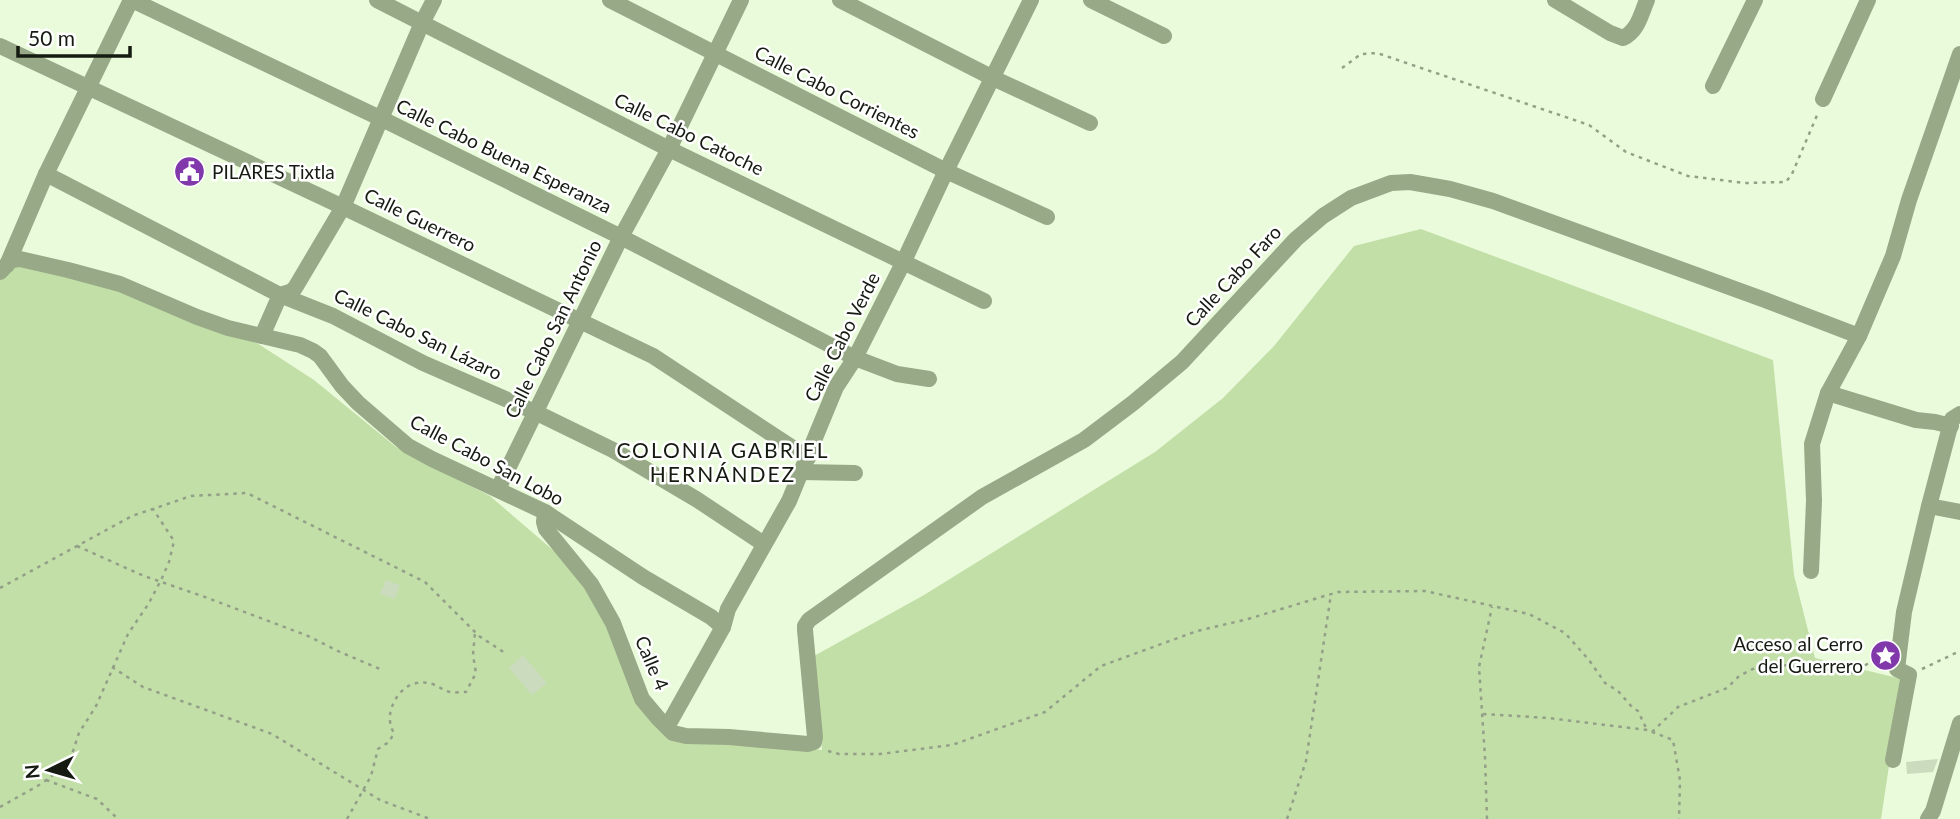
<svg xmlns="http://www.w3.org/2000/svg" width="1960" height="819" viewBox="0 0 1960 819" font-family="Lato,sans-serif">
	<style>
		.green { fill: #c3dfa8 }
		.building { fill: #cbdbbd }
		.lines { fill: none; stroke-linecap: round; stroke-linejoin: round }
		.path { stroke: #93a088; stroke-width: 2.5; stroke-dasharray: 3.5 5; stroke-linecap: butt }
		.street { stroke: #98a987; stroke-width: 16 }
		.labels { text-anchor: middle; stroke-width: 5; stroke-linejoin: round; paint-order: stroke }
		.street-label { font-size: 19px; fill: #151b10; stroke: #fff }
		.poi-label { font-size: 19px; fill: #151b10; stroke: #fff; text-anchor: start }
		.neighbourhood-label { font-size: 21px; letter-spacing: 2px; fill: #151b10; stroke: #fff }
	</style>
	<rect width="100%" height="100%" fill="#eafbdb"/>
	<path class="green" d="M1421,229L1773,360L1794,575L1815,658L1902,679L1881,819H0V280L17,264L116,285L257,343L314,380L396,447L490,496L575,569L664,732L822,750L814,656L924,595L1155,452L1223,398L1274,346L1354,246Z"/>
	<g class="building">
		<path d="M386,580L400,585L395,599L380,594Z"/>
		<path d="M523,655L547,683L532,695L509,668Z"/>
		<path d="M1938,759L1933,772L1907,774L1906,762Z"/>
	</g>
	<g class="lines">
		<g class="path">
			<path d="M1342,68L1361,54L1377,53L1589,125L1626,152L1688,176L1745,183L1786,182L1792,174L1818,113"/>
			<path d="M77,546L144,576L205,597L308,636L340,652L380,669"/>
			<path d="M0,588L132,516L191,496L247,493L425,582L479,636L505,653"/>
			<path d="M112,667L143,687L272,734L380,800L430,819"/>
			<path d="M1922,669L1960,651"/>
			<path d="M1483,714L1548,718L1647,730L1673,740L1680,780L1679,819"/>
			<path d="M1652,732L1678,707L1727,688L1739,676L1765,663L1856,673L1872,660L1883,646"/>
			<path d="M828,751L839,754H880L952,745L1045,712L1101,666L1197,631L1248,619L1338,592L1425,591L1529,614L1565,633L1589,660L1605,683L1618,691L1632,707L1638,711L1647,730"/>
			<path d="M46,780L97,799L118,819"/>
			<path d="M0,807L41,784L69,763L79,733L96,706L128,634L149,603L162,578L169,562L174,541L153,509"/>
			<path d="M347,819L371,776L378,749L389,742L394,733C388,723 389,712 394,702C402,686 417,678 435,685C440,687 444,691 450,692C455,693 461,692 466,692L476,673L473,655L475,632"/>
			<path d="M1287,819L1306,761L1331,594"/>
			<path d="M1487,819L1485,757L1479,667L1492,607"/>
		</g>
		<g class="street">
			<path d="M132,0L382,119L621,237L855,358L897,374L929,379"/>
			<path d="M377,0L669,149L984,301"/>
			<path d="M610,0L946,171L1047,217"/>
			<path d="M840,0L993,78L1090,123"/>
			<path d="M1091,0L1164,36"/>
			<path d="M1555,0L1610,33L1623,38C1638,31 1641,14 1647,0"/>
			<path d="M0,46L343,207L653,356L808,458"/>
			<path d="M1713,86L1755,0"/>
			<path d="M1823,99L1868,0"/>
			<path d="M46,174L280,295L333,316L423,363L535,412L613,450L696,499L764,544"/>
			<path d="M7,265L46,174L131,0"/>
			<path d="M0,272L11,260L20,259L68,270L120,284L197,317L228,328L300,345L313,351L320,356L342,386L358,403L408,446L432,459L545,512L643,577L711,617L723,627"/>
			<path d="M262,336L280,295L292,291L295,288L343,207L422,23L434,0"/>
			<path d="M1828,393L1916,420L1935,422L1951,426"/>
			<path d="M801,472L855,473"/>
			<path d="M498,489L621,237L669,149L741,0"/>
			<path d="M1929,506L1960,512"/>
			<path d="M545,512L544,522L546,529L591,584L613,623L642,699L658,718L673,733L686,736L729,737L808,744L814,742L815,737L805,630V626L809,620L982,497L1084,440L1133,403L1182,362L1296,239L1323,216L1351,198L1391,183L1410,182L1450,189L1493,201L1765,300L1859,336"/>
			<path d="M1811,571L1814,501L1812,444L1828,393L1859,336L1893,256L1909,200L1960,54"/>
			<path d="M667,727L723,627L728,609L789,501L836,387L855,358L903,263L946,171L1031,0"/>
			<path d="M1893,760L1909,675L1897,669L1904,612L1929,506L1952,419L1960,414"/>
			<path d="M1928,819L1933,811L1960,723"/>
		</g>
	</g>
	<defs>
		<symbol id="civic-disc" viewBox="-11 -11 22 22"><circle r="9.5" fill="#8038ab" stroke="#fff"/><path d="M-.6-6.5H3V-4.5H.6V-3L4-1V1h2V6H-6V1h2V-1L-.6-3ZM-1.2 2.5V6h2.4V2.5Z" fill="#fff"/></symbol>
		<symbol id="sight-disc" viewBox="-11 -11 22 22"><circle r="9.5" fill="#8038ab" stroke="#fff"/><path d="M0-6L1.8-2.2L6-1.7L2.9 1.2L3.7 5.4L0 3.3L-3.7 5.4L-2.9 1.2L-6-1.7L-1.8-2.2Z" fill="#fff"/></symbol>
	</defs>
	<g fill-rule="evenodd">
		<use href="#civic-disc" x="172" y="154" width="35" height="35"/>
		<use href="#sight-disc" x="1868" y="638" width="35" height="35"/>
	</g>
	<g class="labels">
		<g class="street-label">
			<text transform="translate(837 92) rotate(27)" y="7">Calle Cabo Corrientes</text>
			<text transform="translate(689 134) rotate(26)" y="7">Calle Cabo Catoche</text>
			<text transform="translate(504 156) rotate(26)" y="7">Calle Cabo Buena Esperanza</text>
			<text transform="translate(420 220) rotate(26)" y="7">Calle Guerrero</text>
			<text transform="translate(1233 276) rotate(-47)" y="7">Calle Cabo Faro</text>
			<text transform="translate(553 329) rotate(-64)" y="7">Calle Cabo San Antonio</text>
			<text transform="translate(418 334) rotate(26)" y="7">Calle Cabo San Lázaro</text>
			<text transform="translate(842 337) rotate(-63)" y="7">Calle Cabo Verde</text>
			<text transform="translate(487 460) rotate(28)" y="7">Calle Cabo San Lobo</text>
			<text transform="translate(652 663) rotate(67)" y="7">Calle 4</text>
		</g>
		<g class="poi-label">
			<text x="212" y="179">PILARES Tixtla</text>
			<text x="1863" y="651" text-anchor="end">Acceso al Cerro<tspan x="1863" dy="22">del Guerrero</tspan></text>
		</g>
		<g class="neighbourhood-label">
			<text x="723" y="458">COLONIA GABRIEL<tspan x="723" dy="24">HERNÁNDEZ</tspan></text>
		</g>
	</g>
	<g transform="translate(49 770) rotate(265)" stroke="#ffffff" stroke-width="5" paint-order="stroke">
	<path d="M0-5L12 26L0 18L-12 26Z" fill="#151b10"/>
	<text y="-10" font-size="19" font-weight="bold" text-anchor="middle" fill="#151b10">N</text>
	</g>
	<path d="M18 46v10h112v-10" fill="none" stroke="#151b10" stroke-width="3.5"/>
	<text x="28" y="46" font-size="21" fill="#151b10" stroke="#ffffff" stroke-width="5" paint-order="stroke">50 m</text>
</svg>
